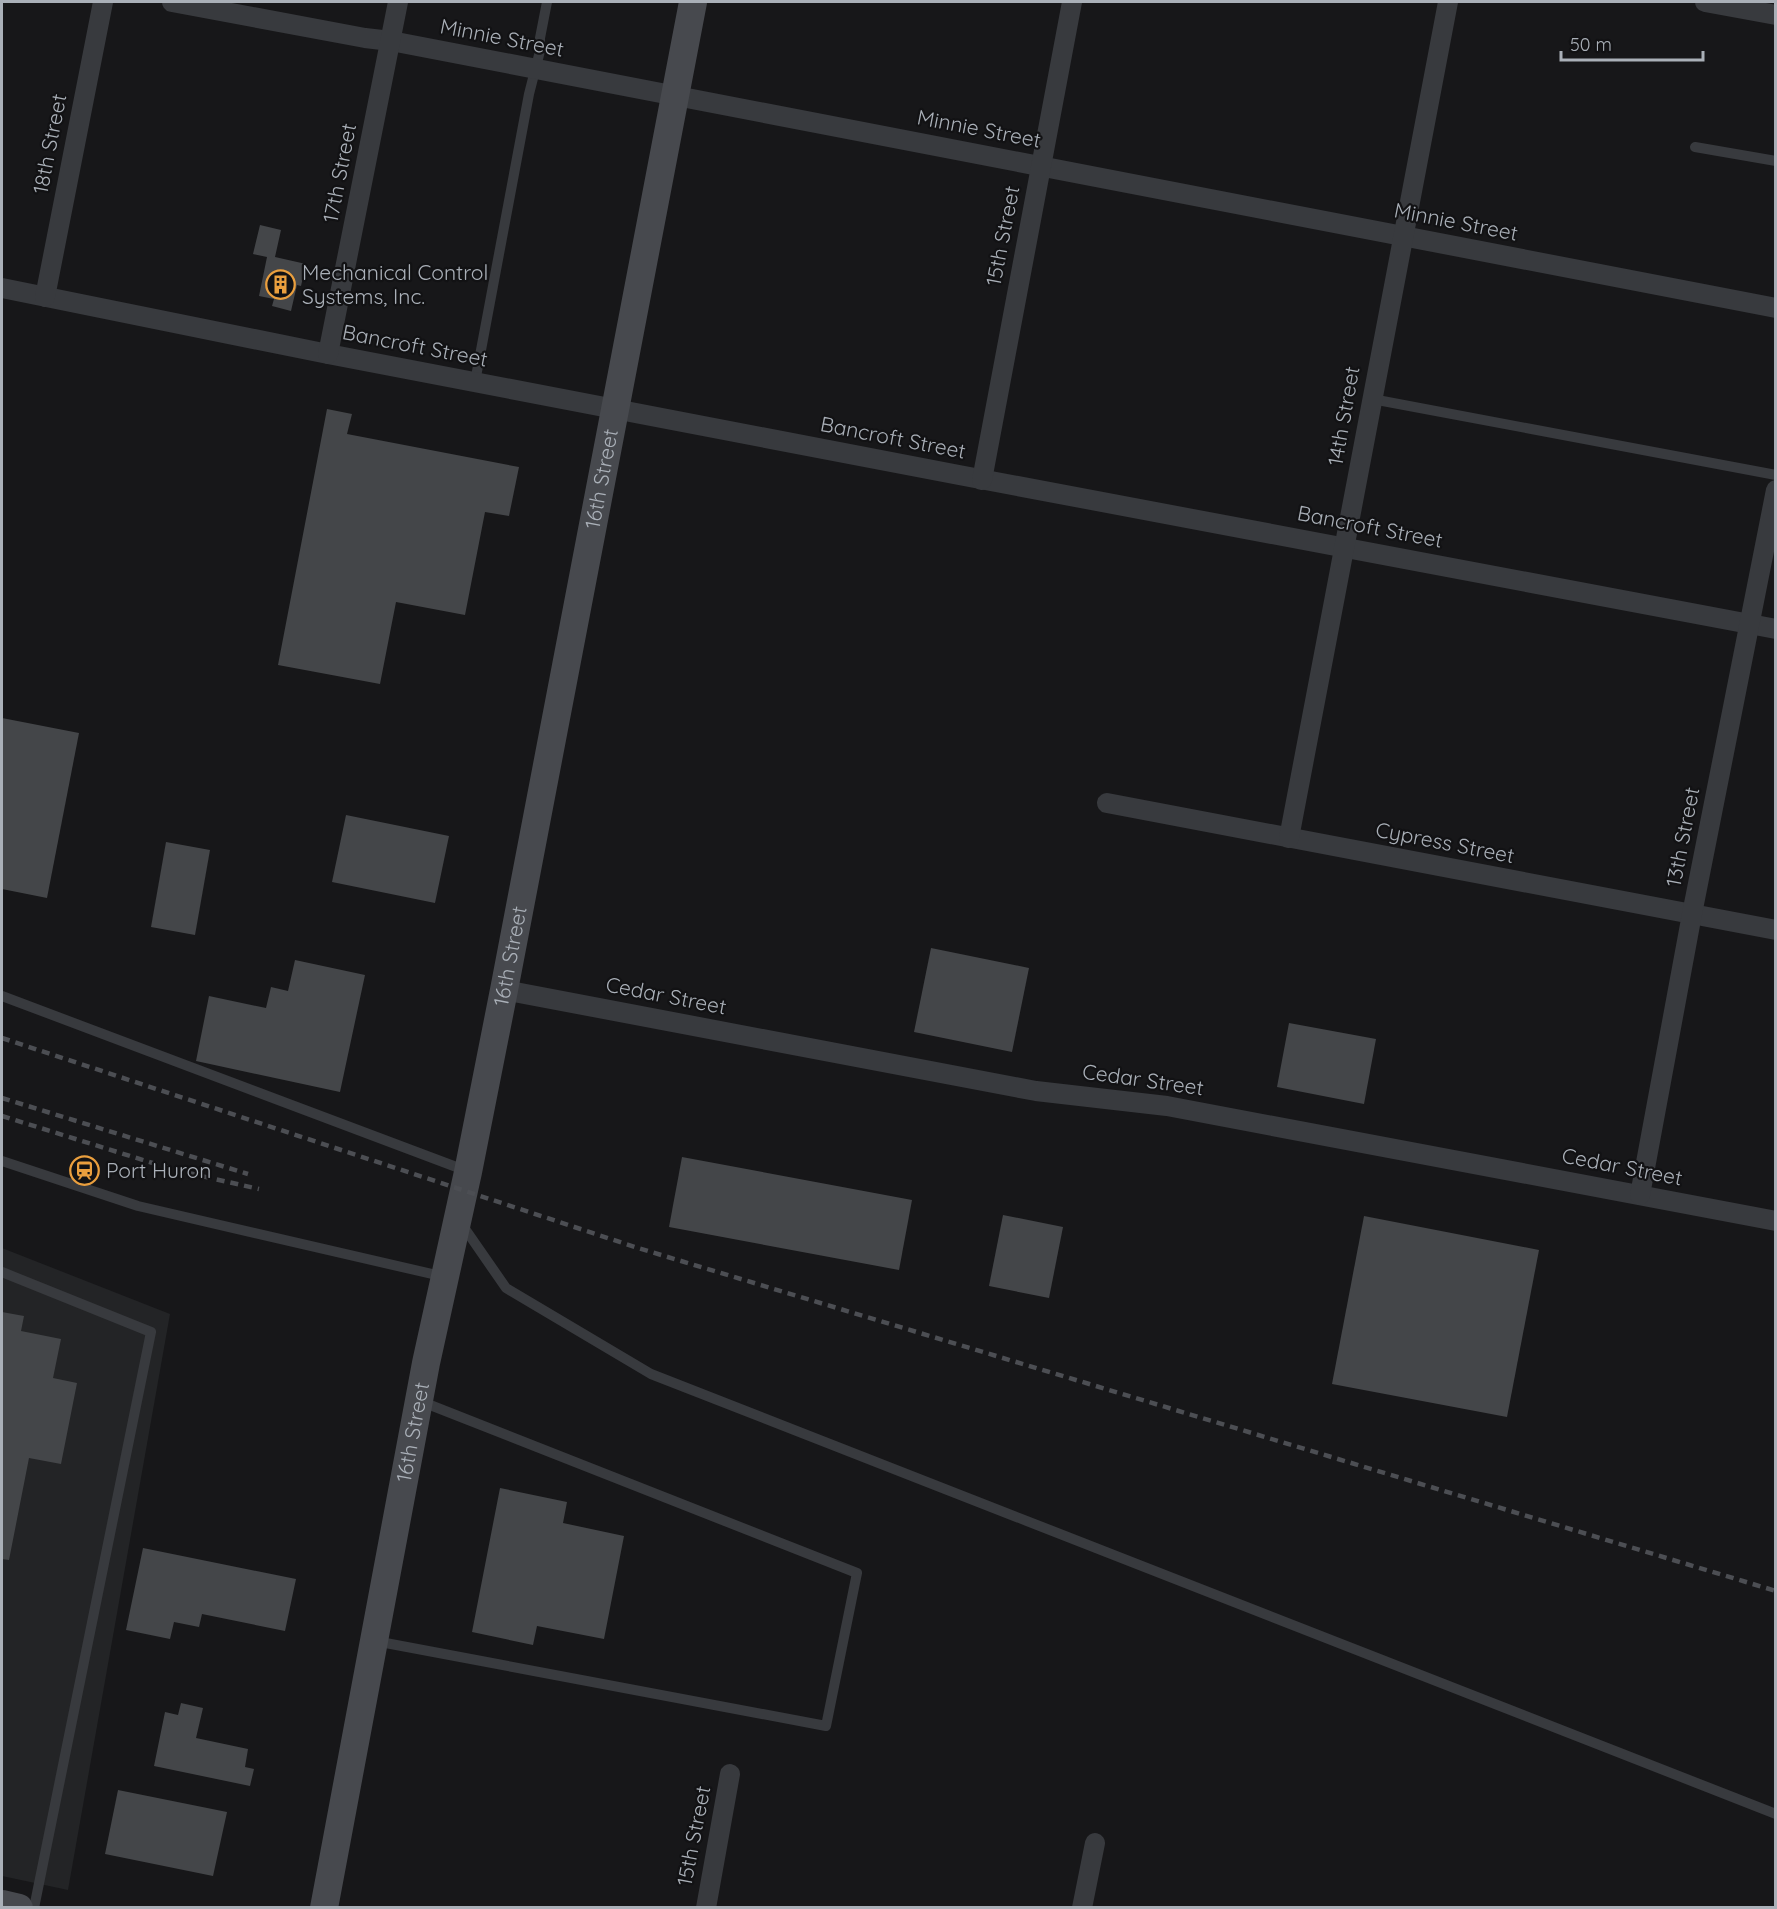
<svg xmlns="http://www.w3.org/2000/svg" width="1777" height="1909" viewBox="0 0 1777 1909" font-family="Quicksand,sans-serif">
	<style>
		.built { fill: #232426 }
		.building { fill: #444649 }
		.lines { fill: none; stroke-linecap: round; stroke-linejoin: round }
		.lane { stroke: #383a3e; stroke-width: 10 }
		.street { stroke: #383a3e; stroke-width: 20 }
		.secondary { stroke: #47494e; stroke-width: 28 }
		.rail { stroke: #4c4e53; stroke-width: 4.5; stroke-dasharray: 8 6; stroke-linecap: butt }
		.labels { text-anchor: middle; stroke-width: 4.5; stroke-linejoin: round; paint-order: stroke }
		.street-label { font-size: 21px; fill: #aab0b8; stroke: #121214 }
		.poi-label { font-size: 21px; fill: #aab0b8; stroke: #121214; text-anchor: start }
	</style>
	<rect width="100%" height="100%" fill="#171719"/>
	<path class="built" d="M2,1248L170,1314L68,1890L2,1876Z"/>
	<g class="building">
		<path d="M260,225L281,230L275,257L306,264L301,286L297,285L291,311L272,306L274,299L259,296L267,257L253,254Z"/>
		<path d="M327,409L352,414L347,434L519,467L509,516L485,512L465,615L396,602L380,684L278,665Z"/>
		<path d="M2,718L79,733L47,898L2,889Z"/>
		<path d="M346,815L449,836L435,903L332,882Z"/>
		<path d="M166,842L210,850L195,935L151,927Z"/>
		<path d="M931,948L1029,968L1012,1052L914,1032Z"/>
		<path d="M295,960L365,975L340,1092L196,1061L209,996L266,1008L271,987L288,991Z"/>
		<path d="M1289,1023L1376,1039L1364,1104L1277,1087Z"/>
		<path d="M682,1157L912,1200L899,1270L669,1227Z"/>
		<path d="M1003,1215L1063,1227L1049,1298L989,1286Z"/>
		<path d="M1364,1216L1539,1250L1507,1417L1332,1384Z"/>
		<path d="M2,1312L24,1316L21,1331L61,1339L53,1378L77,1383L61,1464L29,1458L9,1560L2,1559Z"/>
		<path d="M500,1488L567,1502L563,1523L624,1536L604,1639L537,1626L533,1645L472,1632Z"/>
		<path d="M143,1548L296,1579L285,1631L202,1614L199,1627L174,1622L170,1639L126,1630Z"/>
		<path d="M181,1703L203,1708L196,1738L248,1749L245,1767L254,1769L250,1786L154,1766L165,1712L178,1715Z"/>
		<path d="M118,1790L227,1812L213,1876L105,1854Z"/>
	</g>
	<g class="lines">
		<g class="lane">
			<path d="M1695,147L1776,161"/>
			<path d="M475,382L529,94L540,51V38L547,2"/>
			<path d="M1372,399L1776,475"/>
			<path d="M2,996L467,1171"/>
			<path d="M2,1161L138,1206L445,1277"/>
			<path d="M461,1223L506,1288L651,1374L1776,1814"/>
			<path d="M2,1272L151,1332L34,1908"/>
			<path d="M375,1641L826,1726L857,1573L420,1401"/>
		</g>
		<g class="street">
			<path d="M172,2L365,38L391,41L1776,308"/>
			<path d="M1705,2L1776,15"/>
			<path d="M2,288L328,354L959,475L1776,629"/>
			<path d="M45,297L103,2"/>
			<path d="M328,354L398,2"/>
			<path d="M982,480L1072,2"/>
			<path d="M1107,803L1776,930"/>
			<path d="M1289,838L1448,2"/>
			<path d="M504,990L1036,1091L1167,1106L1776,1221"/>
			<path d="M1640,1195L1692,914L1776,490"/>
			<path d="M706,1908L730,1774"/>
			<path d="M1082,1908L1095,1843"/>
		</g>
		<g class="secondary">
			<path d="M2,1904L19,1908"/>
			<path id="s1" d="M324,1908L426,1363L468,1172L504,990L693,2"/>
		</g>
		<g class="rail">
			<path d="M2,1038L638,1248L1776,1591"/>
			<path d="M2,1098L248,1174"/>
			<path d="M2,1116L175,1170L259,1189"/>
		</g>
	</g>
	<defs>
		<symbol id="building-ring" viewBox="-11 -11 22 22"><circle r="9.5" fill="#121214" stroke="#ea9f3e" stroke-width="1.5"/><path d="M-4-6H4V6H1V3H-1V6H-4ZM-2.5-4.3h1.7v1.8h-1.7ZM.8-4.3h1.7v1.8H.8ZM-2.5-1h1.7V.8h-1.7ZM.8-1h1.7V.8H.8Z" fill="#ea9f3e"/></symbol>
		<symbol id="station-ring" viewBox="-11 -11 22 22"><circle r="9.5" fill="#121214" stroke="#ea9f3e" stroke-width="1.5"/><path d="M-3-6H3Q5-6 5-4V2Q5 4 3 4L4.5 6H3L1.5 4h-3L-3 6H-4.5L-3 4Q-5 4-5 2V-4Q-5-6-3-6ZM-3.5-4v3h7v-3ZM-3.5 1v1.5H-2V1ZM2 1v1.5H3.5V1Z" fill="#ea9f3e"/></symbol>
	</defs>
	<g fill-rule="evenodd">
		<use href="#building-ring" x="264" y="268" width="33" height="33"/>
		<use href="#station-ring" x="68" y="1154" width="33" height="33"/>
	</g>
	<g class="labels">
		<g class="street-label">
			<text transform="translate(502 38) rotate(11)" y="7">Minnie Street</text>
			<text transform="translate(979 129) rotate(11)" y="7">Minnie Street</text>
			<text transform="translate(50 144) rotate(-79)" y="7">18th Street</text>
			<text transform="translate(340 173) rotate(-79)" y="7">17th Street</text>
			<text transform="translate(1456 222) rotate(11)" y="7">Minnie Street</text>
			<text transform="translate(1003 236) rotate(-79)" y="7">15th Street</text>
			<text transform="translate(415 346) rotate(11)" y="7">Bancroft Street</text>
			<text transform="translate(1344 416) rotate(-80)" y="7">14th Street</text>
			<text transform="translate(893 438) rotate(11)" y="7">Bancroft Street</text>
			<text dy="7" stroke="none"><textPath href="#s1" startOffset="1456">16th Street</textPath></text>
			<text transform="translate(1370 527) rotate(11)" y="7">Bancroft Street</text>
			<text transform="translate(1683 837) rotate(-79)" y="7">13th Street</text>
			<text transform="translate(1445 843) rotate(11)" y="7">Cypress Street</text>
			<text dy="7" stroke="none"><textPath href="#s1" startOffset="970">16th Street</textPath></text>
			<text transform="translate(666 996) rotate(11)" y="7">Cedar Street</text>
			<text transform="translate(1143 1080) rotate(8)" y="7">Cedar Street</text>
			<text transform="translate(1622 1167) rotate(11)" y="7">Cedar Street</text>
			<text dy="7" stroke="none"><textPath href="#s1" startOffset="484">16th Street</textPath></text>
			<text transform="translate(694 1836) rotate(-79)" y="7">15th Street</text>
		</g>
		<g class="poi-label">
			<text x="302" y="280">Mechanical Control<tspan x="302" dy="24">Systems, Inc.</tspan></text>
			<text x="106" y="1178">Port Huron</text>
		</g>
	</g>
	<rect width="1777" height="1909" fill="none" stroke="#aab0b8" stroke-width="6"/>
	<path d="M1561 51v9h142v-9" fill="none" stroke="#aab0b8" stroke-width="3"/>
	<text x="1570" y="51" font-size="18" fill="#aab0b8" stroke="#121214" stroke-width="4.5" paint-order="stroke">50 m</text>
</svg>
